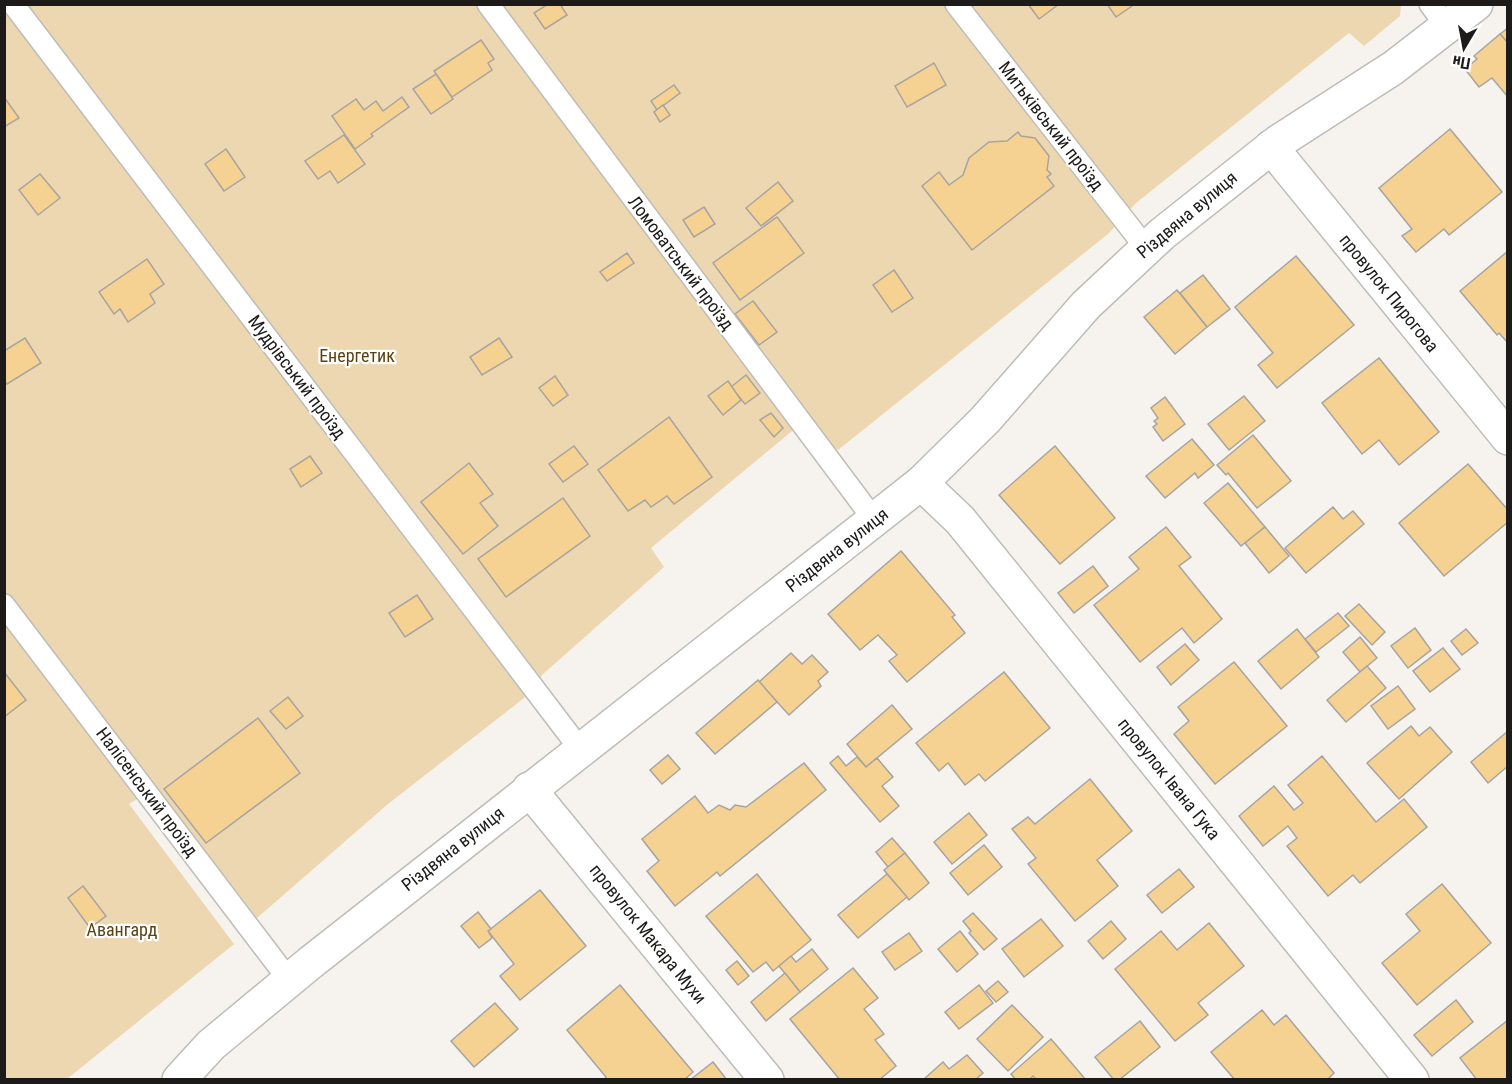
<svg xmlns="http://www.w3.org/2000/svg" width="1512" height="1084" viewBox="0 0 1512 1084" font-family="'Roboto Condensed',sans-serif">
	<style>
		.green { fill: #edd7b0 }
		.building { fill: #f6d292; stroke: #a7a4a0; stroke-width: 1.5 }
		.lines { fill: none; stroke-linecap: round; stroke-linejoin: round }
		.service-casing { stroke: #bebcb7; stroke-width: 24 }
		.minor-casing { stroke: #bebcb7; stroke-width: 36 }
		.service { stroke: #fff; stroke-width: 21 }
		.minor { stroke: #fff; stroke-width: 33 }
		.labels { text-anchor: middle; stroke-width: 4.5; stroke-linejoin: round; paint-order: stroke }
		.street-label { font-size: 18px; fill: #1c1b19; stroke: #fff }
		.park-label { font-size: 18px; fill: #5a4211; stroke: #fff }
	</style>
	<rect width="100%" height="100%" fill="#f6f3ee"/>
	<path class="green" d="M5,5H1401L1400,16L1364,46L1349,33L1136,203L1108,234L838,450L792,431L651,548L664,567L542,675L524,698L388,804L257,918L156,787L129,804L234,944L67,1079L5,1080Z"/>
	<g class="building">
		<path d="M548,4H560L567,15L545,29L534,13Z"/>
		<path d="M1028,4H1059L1039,19Z"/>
		<path d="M1107,4H1131L1132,6L1116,17Z"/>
		<path d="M1508,28V43L1500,34Z"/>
		<path d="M1500,34L1508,43V97L1492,78L1479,87L1465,69L1477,59L1474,56Z"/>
		<path d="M481,40L494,59L488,63L492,70L452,97L434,71Z"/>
		<path d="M934,63L946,85L907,107L895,86Z"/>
		<path d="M436,74L453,99L431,114L413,89Z"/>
		<path d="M674,85L680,93L657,110L651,101Z"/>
		<path d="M4,97L19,118L4,127Z"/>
		<path d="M402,97L409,107L371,134L373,136L355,149L332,116L356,99L364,110L376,101L383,111Z"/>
		<path d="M663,105L670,115L660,122L654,112Z"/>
		<path d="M1450,129L1502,192L1449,235L1444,229L1416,252L1402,236L1412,229L1379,188Z"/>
		<path d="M1018,132L1021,136L1035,138L1049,156L1047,170L1051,174L1047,177L1054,186L972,250L922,186L939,172L949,185L963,175L969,158L989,142L1007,141Z"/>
		<path d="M344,135L365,164L338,183L330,171L318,179L305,161Z"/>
		<path d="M226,149L245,177L224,191L205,164Z"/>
		<path d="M40,174L60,198L38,215L19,190Z"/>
		<path d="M778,182L793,201L761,226L746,208Z"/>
		<path d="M704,207L715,224L694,237L683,220Z"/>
		<path d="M777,217L804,253L740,300L713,263Z"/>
		<path d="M1508,251V343L1499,333L1497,335L1460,291Z"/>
		<path d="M627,253L634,263L607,281L600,272Z"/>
		<path d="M1296,256L1354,325L1277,388L1258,365L1273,353L1235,307Z"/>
		<path d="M147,259L164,284L150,294L155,303L128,322L120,309L114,314L99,292Z"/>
		<path d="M894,270L913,298L892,312L873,285Z"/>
		<path d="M1203,275L1230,309L1207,327L1180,293Z"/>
		<path d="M1177,290L1207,327L1175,354L1144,317Z"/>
		<path d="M753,301L777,332L759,345L735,314Z"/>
		<path d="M25,338L41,363L7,384L4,380V351Z"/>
		<path d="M499,338L512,357L482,375L470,357Z"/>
		<path d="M1379,358L1439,432L1399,465L1379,440L1362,454L1322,403Z"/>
		<path d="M746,375L760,393L745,404L731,387Z"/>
		<path d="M555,376L568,395L553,406L539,388Z"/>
		<path d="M728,381L741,400L723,415L708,396Z"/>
		<path d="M1244,396L1265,421L1229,450L1208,424Z"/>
		<path d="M1165,397L1185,424L1163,441L1153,427L1157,424L1154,421L1158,418L1151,408Z"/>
		<path d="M771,413L783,428L774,437L760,420Z"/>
		<path d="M669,417L712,477L674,504L667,496L651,507L645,500L628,511L598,470Z"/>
		<path d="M1253,435L1291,481L1257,508L1228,473L1226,475L1217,465Z"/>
		<path d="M1192,439L1214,465L1198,478L1195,473L1165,498L1146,476Z"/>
		<path d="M574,446L588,464L563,482L549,464Z"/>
		<path d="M1055,446L1115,518L1060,564L999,495Z"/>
		<path d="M310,456L322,473L301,487L290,469Z"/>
		<path d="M469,463L493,494L480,503L498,526L463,554L421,502Z"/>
		<path d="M1468,464L1508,510V522L1444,576L1399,523Z"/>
		<path d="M1228,483L1265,527L1241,546L1204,503Z"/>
		<path d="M563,498L590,536L506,597L478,559Z"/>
		<path d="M1333,507L1343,519L1353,511L1364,524L1306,573L1285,548Z"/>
		<path d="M1166,527L1191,557L1179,566L1222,619L1194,643L1182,628L1140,662L1094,605L1139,569L1129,557Z"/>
		<path d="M1265,527L1289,556L1269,573L1245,543Z"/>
		<path d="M901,551L955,615L952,617L965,633L907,682L889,661L897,655L878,635L860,650L828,614Z"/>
		<path d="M1093,566L1108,586L1074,613L1058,593Z"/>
		<path d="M417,595L433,619L405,637L389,613Z"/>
		<path d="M1359,604L1385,632L1372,645L1345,616Z"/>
		<path d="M1338,613L1349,626L1316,652L1305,639Z"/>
		<path d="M1415,628L1431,650L1408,668L1391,646Z"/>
		<path d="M1297,629L1319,657L1281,689L1258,661Z"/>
		<path d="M1466,629L1478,643L1462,655L1451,641Z"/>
		<path d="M1360,637L1377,658L1360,672L1343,652Z"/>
		<path d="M1185,644L1199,660L1171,685L1157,667Z"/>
		<path d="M1443,648L1460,669L1430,692L1413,671Z"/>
		<path d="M791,653L802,664L812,655L828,672L818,681L821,686L789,715L759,682Z"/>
		<path d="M1234,662L1287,726L1215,784L1174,734L1189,721L1178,707Z"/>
		<path d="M1367,666L1386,688L1346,722L1327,700Z"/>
		<path d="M4,672L26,700L4,717Z"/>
		<path d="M1004,672L1050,728L985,781L979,774L965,785L948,763L939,771L916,743Z"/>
		<path d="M758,680L777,702L715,754L696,733Z"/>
		<path d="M1398,686L1415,709L1388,729L1371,706Z"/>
		<path d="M288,697L303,716L286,729L270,711Z"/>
		<path d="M892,705L912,729L866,767L847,744Z"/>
		<path d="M258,718L300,773L206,843L164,789Z"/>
		<path d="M1411,726L1419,736L1430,727L1452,752L1399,799L1367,763Z"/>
		<path d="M1508,731V766L1488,783L1471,762Z"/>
		<path d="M668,755L680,769L662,784L650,770Z"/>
		<path d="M838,756L846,766L857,757L866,767L877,758L893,777L882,786L899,806L880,822L830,763Z"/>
		<path d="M1322,756L1376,822L1404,799L1427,827L1360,883L1353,875L1328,896L1287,846L1297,838L1288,826L1263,846L1239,816L1274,786L1294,810L1303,803L1288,785Z"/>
		<path d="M804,763L826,790L720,876L717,872L675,906L647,871L659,861L642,839L695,796L708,813L719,805L730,810L735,805L746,807Z"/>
		<path d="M1090,779L1132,831L1097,860L1118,886L1075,921L1028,864L1036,858L1012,829L1028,817L1035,824Z"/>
		<path d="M969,813L987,835L952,864L934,842Z"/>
		<path d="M892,838L905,853L888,867L876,852Z"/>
		<path d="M984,845L1002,867L968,895L950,873Z"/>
		<path d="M905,853L929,883L909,900L884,870Z"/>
		<path d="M1179,869L1194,887L1162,913L1147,895Z"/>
		<path d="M757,874L811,940L773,971L766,962L753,972L706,916Z"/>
		<path d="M887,874L907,897L858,938L838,915Z"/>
		<path d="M1442,884L1491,943L1417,1005L1382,963L1420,931L1406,914Z"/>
		<path d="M83,886L106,916L90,928L68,898Z"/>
		<path d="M540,890L586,946L520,1000L500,976L514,964L488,931Z"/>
		<path d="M478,912L491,929L488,931L492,938L479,948L461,926Z"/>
		<path d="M973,913L997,939L984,950L969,933L971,931L963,921Z"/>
		<path d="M1041,919L1063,946L1024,977L1002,949Z"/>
		<path d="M1111,921L1126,939L1103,959L1088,941Z"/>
		<path d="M1209,923L1244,966L1198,1003L1208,1015L1175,1041L1115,969L1161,931L1177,950Z"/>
		<path d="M960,931L978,954L957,972L938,949Z"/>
		<path d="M909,933L922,951L895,970L882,952Z"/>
		<path d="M812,949L828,969L800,992L779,966L791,956L796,962Z"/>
		<path d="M737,961L749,976L738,985L726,970Z"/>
		<path d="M853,968L878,998L864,1009L884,1034L875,1040L896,1066L879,1080H840L790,1019Z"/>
		<path d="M785,973L800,992L766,1021L751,1002Z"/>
		<path d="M998,981L1008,992L996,1002L986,991Z"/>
		<path d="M620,985L693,1072L684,1080H604L606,1077L567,1030Z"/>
		<path d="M979,985L993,1003L959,1029L945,1012Z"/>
		<path d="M1456,1000L1473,1022L1432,1056L1414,1035Z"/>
		<path d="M495,1003L518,1029L474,1067L451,1041Z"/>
		<path d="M1012,1005L1043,1037L1008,1071L977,1039Z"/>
		<path d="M1262,1010L1274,1025L1286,1015L1334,1073L1327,1080H1235L1211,1052Z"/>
		<path d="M1508,1020V1080H1477L1460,1058Z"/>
		<path d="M1140,1021L1160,1047L1119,1080H1114L1095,1057Z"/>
		<path d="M1051,1039L1086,1080H1037L1033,1076L1029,1080H1016L1011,1074Z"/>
		<path d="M967,1055L983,1073L975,1080H923L943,1062L949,1069Z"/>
		<path d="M713,1062L727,1080H690Z"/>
	</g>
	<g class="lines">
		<defs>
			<g id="service">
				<path d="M13,4L580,749"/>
				<path d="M488,4L875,521"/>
				<path d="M956,4L1146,248"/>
				<path d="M1430,4L1447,27"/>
				<path d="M4,605L289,980"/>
			</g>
			<g id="minor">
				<path d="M1271,147L1508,438"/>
				<path d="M921,483L960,520L1412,1080"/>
				<path d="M529,789L767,1080"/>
				<path d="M179,1080L211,1045L310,963L921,483L985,420L1086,305L1162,234L1278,142L1393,68L1476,4"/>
			</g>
		</defs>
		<use href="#service" class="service-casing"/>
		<use href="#minor" class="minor-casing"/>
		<use href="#service" class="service"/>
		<use href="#minor" class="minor"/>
	</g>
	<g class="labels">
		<g class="street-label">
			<text transform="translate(1051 126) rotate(52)" y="6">Митьківський проїзд</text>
			<text transform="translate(1187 215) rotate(-40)" y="6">Різдвяна вулиця</text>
			<text transform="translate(681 263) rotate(53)" y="6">Ломоватський проїзд</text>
			<text transform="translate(1389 293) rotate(51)" y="6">провулок Пирогова</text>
			<text transform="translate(297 377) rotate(53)" y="6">Мудрівський проїзд</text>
			<text transform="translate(837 550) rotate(-38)" y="6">Різдвяна вулиця</text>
			<text transform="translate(1169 779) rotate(51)" y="6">провулок Івана Гука</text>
			<text transform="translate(147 792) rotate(53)" y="6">Налісенський проїзд</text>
			<text transform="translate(453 849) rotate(-38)" y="6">Різдвяна вулиця</text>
			<text transform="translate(648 934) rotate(51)" y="6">провулок Макара Мухи</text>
		</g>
		<g class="park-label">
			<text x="357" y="362">Енергетик</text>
			<text x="122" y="936">Авангард</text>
		</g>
	</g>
	<rect width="1512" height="1084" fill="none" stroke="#1c1b19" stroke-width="12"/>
	<g transform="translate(1464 48) rotate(190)" stroke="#ffffff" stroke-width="4.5" paint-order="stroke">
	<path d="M0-4.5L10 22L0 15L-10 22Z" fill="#1c1b19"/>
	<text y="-9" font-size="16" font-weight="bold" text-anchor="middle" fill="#1c1b19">Пн</text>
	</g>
</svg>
